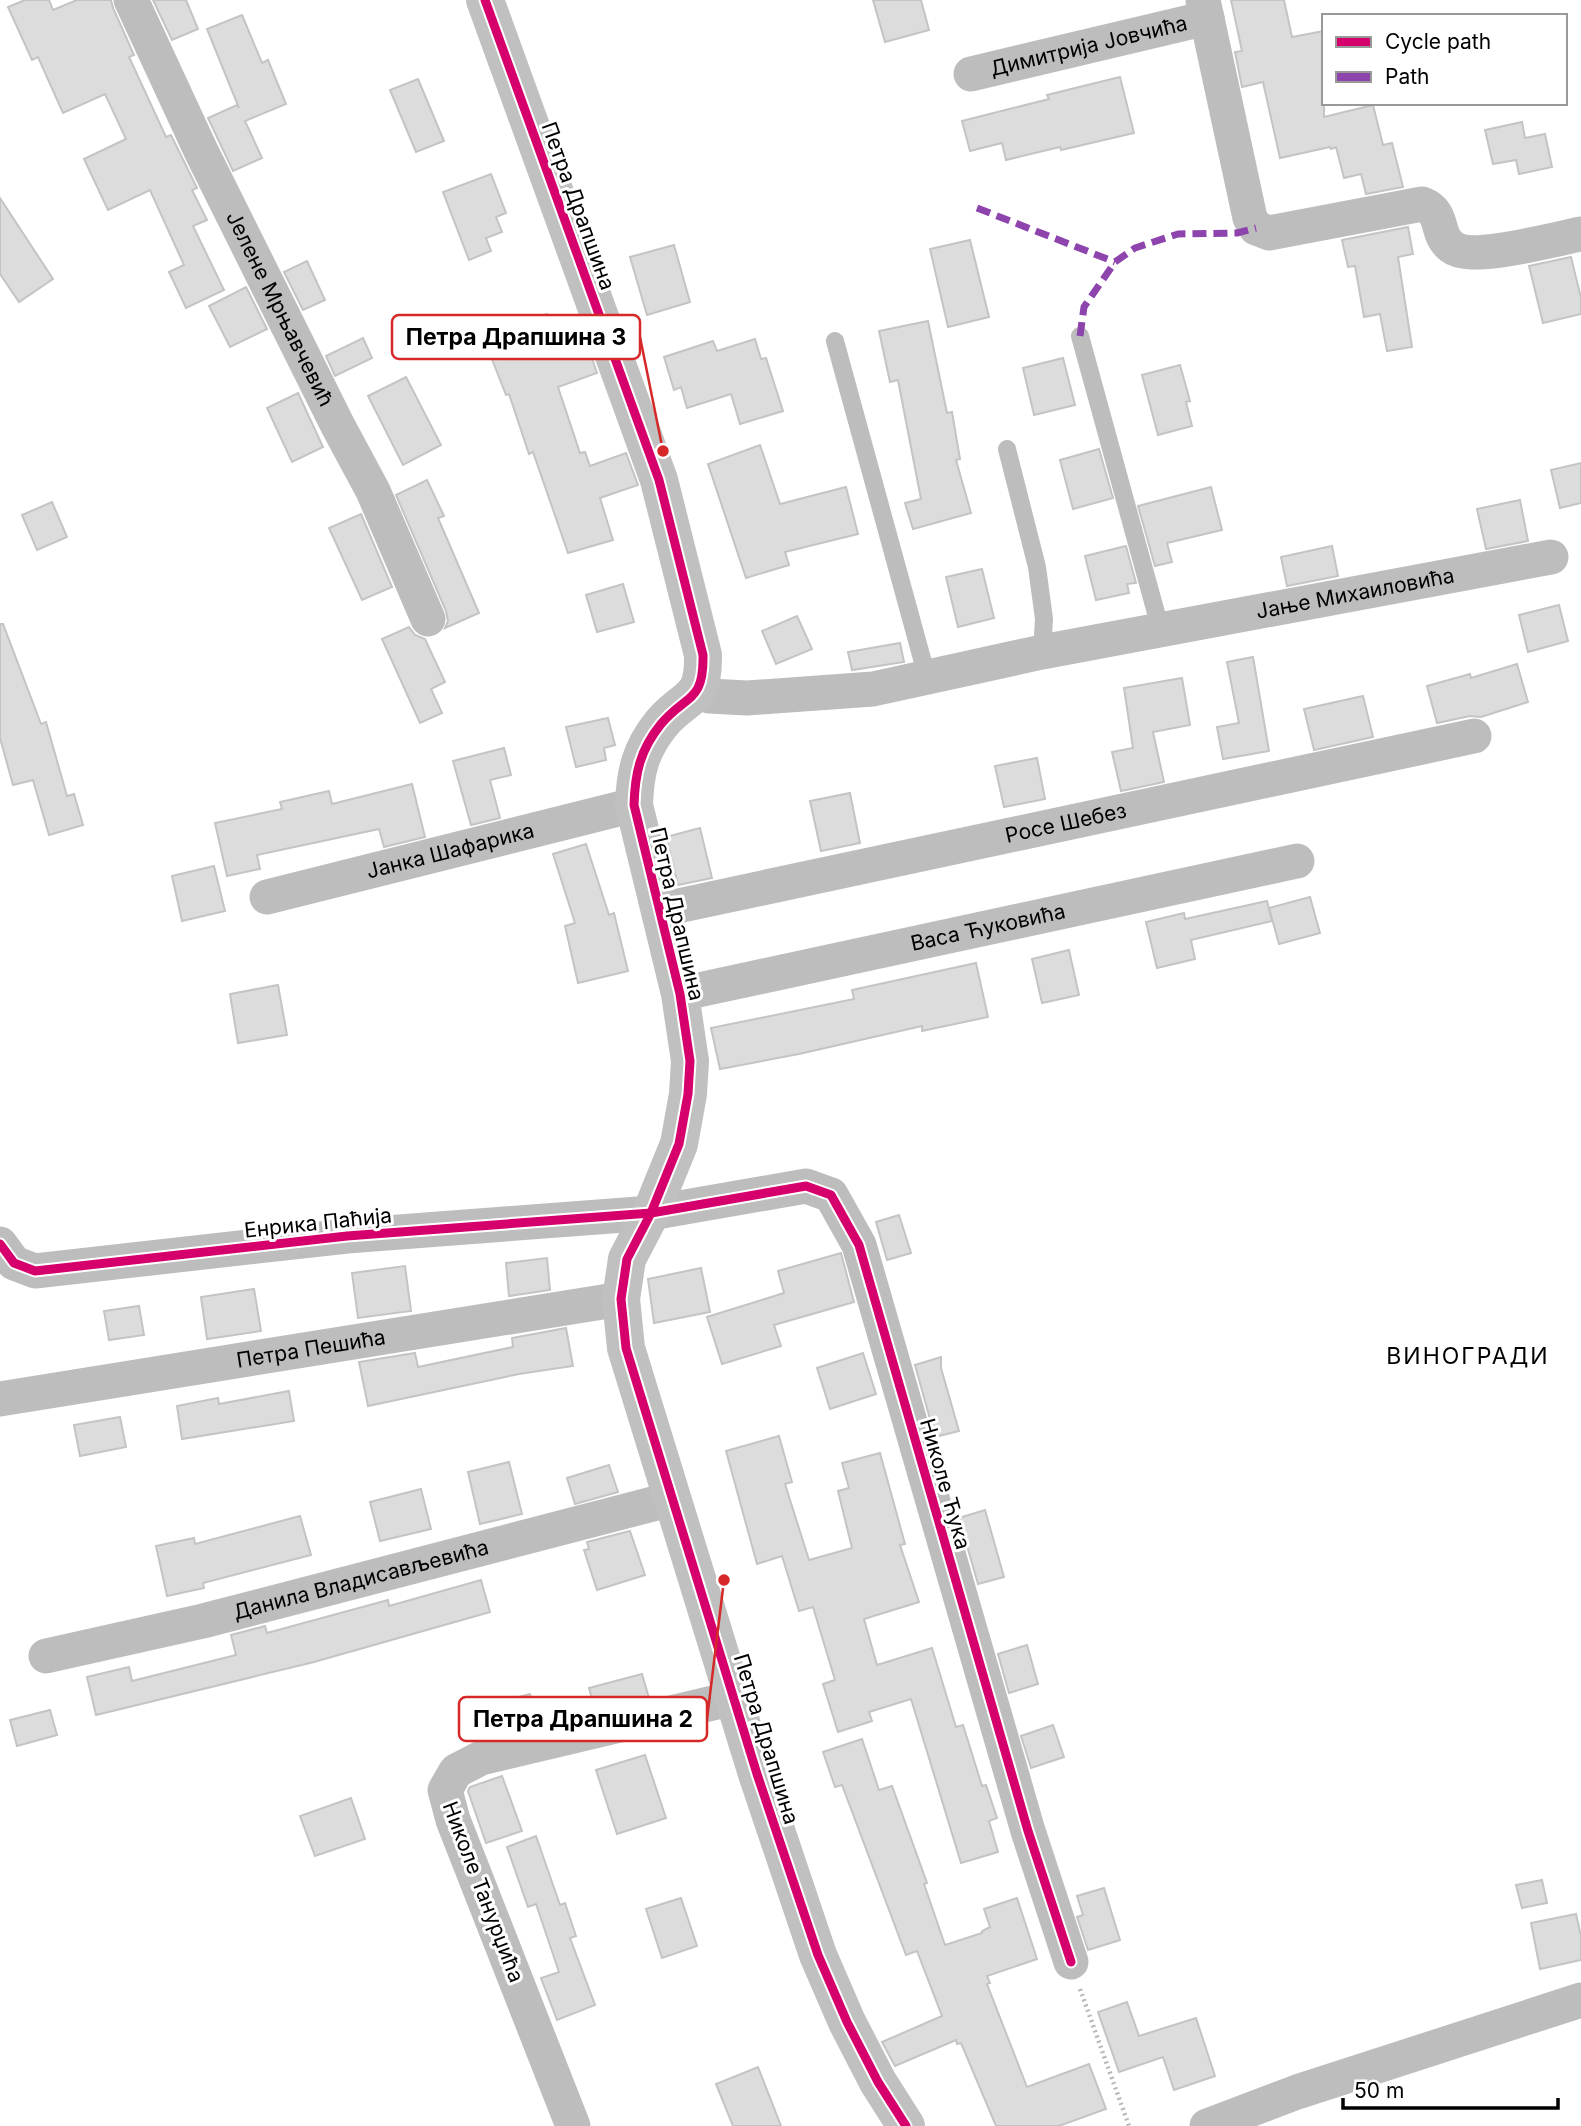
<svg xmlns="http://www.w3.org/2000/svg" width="1581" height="2126" viewBox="0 0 1581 2126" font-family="Inter,sans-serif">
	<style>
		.building { fill: #dcdcdc; stroke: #c4c4c4; stroke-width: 2 }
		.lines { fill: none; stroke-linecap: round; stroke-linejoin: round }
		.path { stroke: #b8b8b8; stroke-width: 4.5; stroke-dasharray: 2 3.5; stroke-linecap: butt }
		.lane { stroke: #bdbdbd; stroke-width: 18 }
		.street { stroke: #bdbdbd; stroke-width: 35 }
		.secondary { stroke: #c0c0c0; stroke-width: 38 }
		.quiet { stroke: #8e44ad; stroke-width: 7; stroke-dasharray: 14 7; stroke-linecap: butt }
		.cycleway-casing { stroke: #fff; stroke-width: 13 }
		.cycleway { stroke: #d6006c; stroke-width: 9 }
		.labels { text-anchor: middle; stroke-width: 6; stroke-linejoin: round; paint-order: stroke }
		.street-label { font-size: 21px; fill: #000; stroke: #fff }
		.neighbourhood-label { font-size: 23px; letter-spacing: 2px; fill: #000; stroke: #fff }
		.leader { fill: none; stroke: #d62828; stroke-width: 2.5 }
		.callout-dot { fill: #d62828; stroke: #fff; stroke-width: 2.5 }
		.callout { fill: #fff; stroke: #d62828; stroke-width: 2.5 }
		.callout-label { font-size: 23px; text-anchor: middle; font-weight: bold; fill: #000 }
	</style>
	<rect width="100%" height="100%" fill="#fff"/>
	<g class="building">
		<path d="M25,0H49L53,10L77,0H111L113,8L134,55L129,57L166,137L171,135L197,188L192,190L207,220L193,226L224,290L186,308L169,272L184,265L150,190L108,210L84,159L126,139L105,94L63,113L38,57L32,60L8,7Z"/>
		<path d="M153,0H186L198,29L172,40Z"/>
		<path d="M873,0H921L929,30L885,42Z"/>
		<path d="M1231,0H1284L1292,37L1324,31V117L1373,105L1383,145L1392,143L1403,187L1366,194L1361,174L1344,178L1336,147L1331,149L1330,147L1280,158L1263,82L1242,87L1235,52L1242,51Z"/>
		<path d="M242,15L262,63L268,60L286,104L245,121L262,158L233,171L208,118L237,105L239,108L207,29Z"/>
		<path d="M1120,77L1134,133L1061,150L1060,147L1006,160L1002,143L970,151L962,121L1049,99L1047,95Z"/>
		<path d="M418,79L444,141L416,152L390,90Z"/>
		<path d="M1522,122L1525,138L1545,134L1552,167L1519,174L1516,160L1493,164L1485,130Z"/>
		<path d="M491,174L506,213L496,217L502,232L486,238L491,251L469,260L443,192Z"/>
		<path d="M0,198L53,279L19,302L0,274Z"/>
		<path d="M1408,227L1413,254L1398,257L1412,347L1387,351L1380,314L1364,317L1355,266L1348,267L1342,240Z"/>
		<path d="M970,240L989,317L948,327L930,249Z"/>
		<path d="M674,245L690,302L647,315L630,257Z"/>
		<path d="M1571,257L1581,298V314L1543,323L1529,266Z"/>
		<path d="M307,261L325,300L303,310L284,272Z"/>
		<path d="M246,287L267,329L230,347L209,306Z"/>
		<path d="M547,314L562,354L587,344L597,373L558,387L580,453L585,452L590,466L626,453L638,485L600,498L613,540L568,553L533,452L529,454L509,394L506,395L483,336Z"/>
		<path d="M928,321L947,413L952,412L960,459L956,460L971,513L913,529L905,503L921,499L898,380L890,382L879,331Z"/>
		<path d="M363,338L372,358L335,376L326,356Z"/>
		<path d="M755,339L761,359L766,358L783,411L740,424L731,394L687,408L681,387L674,390L664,357L713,341L717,351Z"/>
		<path d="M1063,358L1075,405L1034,415L1023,368Z"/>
		<path d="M1180,365L1190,401L1186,402L1192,426L1158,435L1142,375Z"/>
		<path d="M406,377L441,445L403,465L368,396Z"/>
		<path d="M298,393L323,447L292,462L267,408Z"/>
		<path d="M760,445L780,504L846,487L858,534L785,552L789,565L746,578L708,464Z"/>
		<path d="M1099,449L1113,498L1073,509L1060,460Z"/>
		<path d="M1581,463V503L1560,508L1551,470Z"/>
		<path d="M427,480L444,516L438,518L479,613L445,628L448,621L446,611L396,495Z"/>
		<path d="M1211,487L1222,530L1167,543L1172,562L1155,566L1138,506Z"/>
		<path d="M1520,500L1528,541L1486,549L1477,509Z"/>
		<path d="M52,502L67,537L37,550L22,515Z"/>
		<path d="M361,514L392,587L362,600L329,528Z"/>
		<path d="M1126,546L1136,583L1127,584L1129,593L1096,600L1085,556Z"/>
		<path d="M1332,546L1338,576L1287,586L1281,557Z"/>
		<path d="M982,569L994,618L958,627L946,577Z"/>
		<path d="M623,584L634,622L597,632L586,595Z"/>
		<path d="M1559,605L1568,641L1528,652L1519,615Z"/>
		<path d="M797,616L812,649L776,664L762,631Z"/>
		<path d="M0,624H3L41,724L46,722L67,796L74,794L83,825L49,835L33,780L13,785L0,738Z"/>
		<path d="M409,627L415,635L425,639L445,682L431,689L442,713L420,723L382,639Z"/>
		<path d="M900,643L904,662L852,670L848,652Z"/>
		<path d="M1253,657L1269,751L1223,759L1217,727L1239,723L1227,662Z"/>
		<path d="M1517,664L1528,702L1481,717L1470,716L1437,723L1427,686L1470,674L1471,678Z"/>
		<path d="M1182,678L1190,725L1153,732L1164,782L1121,791L1112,752L1133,748L1124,688Z"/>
		<path d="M1363,696L1373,737L1314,750L1304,709Z"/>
		<path d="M608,718L615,745L604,748L606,760L576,767L566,727Z"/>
		<path d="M504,748L511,775L490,780L500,818L471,825L453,761Z"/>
		<path d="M1037,758L1045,799L1004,807L995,766Z"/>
		<path d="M412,784L425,837L384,847L379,829L257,855L260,869L227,876L215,823L282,809L280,802L329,791L332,804Z"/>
		<path d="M850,793L860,843L821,851L810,801Z"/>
		<path d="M700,828L712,878L678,885L666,837Z"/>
		<path d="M586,844L609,915L614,913L628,971L578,983L565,926L575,923L553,854Z"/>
		<path d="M214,866L225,911L182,921L172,876Z"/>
		<path d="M1310,897L1320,933L1279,944L1269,908Z"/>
		<path d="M1267,901L1272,921L1191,940L1195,959L1157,968L1146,922L1184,913L1185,919Z"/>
		<path d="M1069,950L1079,995L1042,1003L1032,959Z"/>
		<path d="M976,963L988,1017L922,1031V1026L799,1054L720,1069L711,1028L854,999L852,990Z"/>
		<path d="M278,985L287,1035L238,1043L230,994Z"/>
		<path d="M899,1215L911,1253L887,1260L876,1222Z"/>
		<path d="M841,1253L854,1302L774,1325L781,1346L722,1364L707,1317L784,1293L778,1271Z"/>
		<path d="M547,1258L550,1290L509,1296L506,1263Z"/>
		<path d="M405,1266L411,1311L358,1318L352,1273Z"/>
		<path d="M701,1268L710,1312L654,1323L648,1279Z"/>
		<path d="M254,1289L261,1331L207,1339L201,1297Z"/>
		<path d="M139,1306L144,1335L109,1340L104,1311Z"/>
		<path d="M566,1328L573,1366L519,1374L368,1406L359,1362L415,1353L418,1367L513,1347L512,1338Z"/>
		<path d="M863,1353L876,1394L830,1409L817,1368Z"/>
		<path d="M941,1357V1368L959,1431L935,1437L915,1365Z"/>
		<path d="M289,1391L294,1421L182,1439L177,1406L218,1398L219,1404Z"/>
		<path d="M120,1417L126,1447L80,1456L74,1425Z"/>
		<path d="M779,1436L792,1482L785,1484L809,1560L852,1548L838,1491L849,1488L842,1463L880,1453L905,1544L900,1545L919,1602L864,1619L877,1665L932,1648L956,1727L963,1725L982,1786L986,1785L997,1818L989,1821L998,1852L961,1863L911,1699L869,1712L872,1721L838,1732L823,1684L835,1680L813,1607L799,1611L782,1556L757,1564L726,1451Z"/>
		<path d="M509,1462L522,1514L480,1524L468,1472Z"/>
		<path d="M609,1465L618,1492L575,1504L567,1478Z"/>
		<path d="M421,1489L431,1529L380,1541L370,1502Z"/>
		<path d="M985,1510L1004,1577L978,1584L959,1518Z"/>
		<path d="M300,1516L311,1555L203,1583L204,1588L167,1596L156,1546L194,1538L195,1544Z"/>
		<path d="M630,1531L645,1575L597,1590L584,1550L589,1549L587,1542Z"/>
		<path d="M481,1580L490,1612L314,1662L96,1715L87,1677L129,1667L132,1681L236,1655L231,1635L265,1626L267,1633L388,1600L389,1606Z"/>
		<path d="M1027,1645L1038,1684L1009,1693L998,1654Z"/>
		<path d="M642,1674L649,1698L595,1710L589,1688Z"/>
		<path d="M530,1694L538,1724L485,1736L477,1708Z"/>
		<path d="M50,1710L57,1735L17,1746L10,1720Z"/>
		<path d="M1053,1725L1064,1757L1031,1768L1021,1736Z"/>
		<path d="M862,1739L879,1790L892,1786L927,1883L924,1884L945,1945L982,1933V1931L990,1927L984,1909L1017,1898L1037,1959L987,1976L990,1983L987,1984L1027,2087L1089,2064L1106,2109L1059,2126H996L961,2043L957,2044L956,2040L895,2066L882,2042L942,2016L917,1951L906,1955L842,1785L835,1787L823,1752Z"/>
		<path d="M645,1755L666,1818L617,1834L596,1770Z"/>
		<path d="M502,1776L522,1831L486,1843L468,1791L470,1787Z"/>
		<path d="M351,1798L365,1839L315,1856L300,1816Z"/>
		<path d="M536,1836L560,1905L565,1903L576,1936L570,1938L595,2005L557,2020L541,1978L559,1972L536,1904L528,1907L507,1847Z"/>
		<path d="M1542,1880L1547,1903L1522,1908L1516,1885Z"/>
		<path d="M1104,1888L1120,1940L1088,1950L1077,1917L1083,1915L1077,1896Z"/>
		<path d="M681,1898L697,1946L662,1958L646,1909Z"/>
		<path d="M1576,1914L1581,1936V1960L1540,1969L1531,1923Z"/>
		<path d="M1127,2002L1139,2036L1196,2018L1215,2076L1174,2090L1163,2057L1119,2072L1098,2012Z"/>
		<path d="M758,2067L781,2126H733L716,2084Z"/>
	</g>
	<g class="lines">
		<path class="path" d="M1080,1989L1129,2126"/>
		<g class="lane">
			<path d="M1080,336L1161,631"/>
			<path d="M835,341L927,677"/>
			<path d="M1007,449L1037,567L1044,619L1042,652"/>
		</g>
		<g class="street">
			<path id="s1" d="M131,0L201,151L338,426L373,491L428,619"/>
			<path d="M1203,0L1250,218L1256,228L1269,233L1422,204C1446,213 1434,234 1452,247C1471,262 1555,239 1581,234"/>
			<path id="s2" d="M971,74L1207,18"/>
			<path id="s3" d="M698,691L709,696L747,698L873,689L1042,652L1551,557"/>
			<path id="s4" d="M267,897L634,805"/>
			<path id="s5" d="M659,910L1474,736"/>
			<path id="s6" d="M680,994L1297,861"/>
			<path d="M0,1244L14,1263L35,1271L347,1236L651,1213L806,1186L831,1195L859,1245L1028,1831L1071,1962"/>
			<path id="s7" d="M0,1399L621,1299"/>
			<path id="s8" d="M46,1656L203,1621L672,1499"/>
			<path d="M573,2126L453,1820L445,1790L456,1771L481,1758L734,1698"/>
			<path d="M1207,2126L1297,2092L1581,2000"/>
		</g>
		<path class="secondary" d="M485,0L659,480L703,655C704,703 686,694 661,724C640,750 635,773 634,805L680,994L690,1061L688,1094L679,1144L651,1213L627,1259L621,1299L626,1348L757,1774L818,1955L847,2022L878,2082L906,2126"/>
		<g class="quiet">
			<path d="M977,208L1115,262"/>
			<path d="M1080,336L1084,307L1115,262L1135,248L1178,234L1237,233L1256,228"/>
		</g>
		<defs>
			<g id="cycleway">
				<path d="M485,0L659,480L703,655C704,703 686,694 661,724C640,750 635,773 634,805L680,994L690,1061L688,1094L679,1144L651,1213L627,1259L621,1299L626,1348L757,1774L818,1955L847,2022L878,2082L906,2126"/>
				<path d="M0,1244L14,1263L35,1271L347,1236L651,1213L806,1186L831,1195L859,1245L1028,1831L1071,1962"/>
			</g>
		</defs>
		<use href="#cycleway" class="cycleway-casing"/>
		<use href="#cycleway" class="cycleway"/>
	</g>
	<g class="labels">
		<g class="street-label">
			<text dy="7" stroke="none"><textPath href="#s2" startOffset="121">Димитрија Јовчића</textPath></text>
			<text transform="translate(578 206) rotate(70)" y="7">Петра Драпшина</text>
			<text dy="7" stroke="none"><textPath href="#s1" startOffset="343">Јелене Мрњавчевић</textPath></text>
			<text dy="7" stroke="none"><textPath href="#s3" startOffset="668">Јање Михаиловића</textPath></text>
			<text dy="7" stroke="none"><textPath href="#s5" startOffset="416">Росе Шебез</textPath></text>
			<text dy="7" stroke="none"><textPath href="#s4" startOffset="189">Јанка Шафарика</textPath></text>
			<text transform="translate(677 914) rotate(77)" y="7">Петра Драпшина</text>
			<text dy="7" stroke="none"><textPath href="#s6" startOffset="315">Васа Ћуковића</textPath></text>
			<text transform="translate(318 1223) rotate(-6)" y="7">Енрика Паћија</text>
			<text dy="7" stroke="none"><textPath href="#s7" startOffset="315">Петра Пешића</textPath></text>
			<text transform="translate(945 1484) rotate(74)" y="7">Николе Ћука</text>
			<text dy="7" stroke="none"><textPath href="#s8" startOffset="324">Данила Владисављевића</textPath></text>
			<text transform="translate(766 1739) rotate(73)" y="7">Петра Драпшина</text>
			<text transform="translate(483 1892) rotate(69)" y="7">Николе Танурџића</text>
		</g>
		<g class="neighbourhood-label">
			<text x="1468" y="1364">ВИНОГРАДИ</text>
		</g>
	</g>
	<path class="leader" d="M663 451L640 337M724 1580L707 1719"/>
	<g class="callout-dot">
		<circle cx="663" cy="451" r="7"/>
		<circle cx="724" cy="1580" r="7"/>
	</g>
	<g class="callout">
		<rect x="392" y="315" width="248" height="44" rx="7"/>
		<rect x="459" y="1697" width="248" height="44" rx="7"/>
	</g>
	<g class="callout-label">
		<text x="516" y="345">Петра Драпшина 3</text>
		<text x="583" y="1727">Петра Драпшина 2</text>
	</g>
	<rect x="1322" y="14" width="245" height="91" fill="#ffffff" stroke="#999999" stroke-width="2"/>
	<rect x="1336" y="37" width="35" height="10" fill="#d6006c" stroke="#999999" stroke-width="2"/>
	<text x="1385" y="49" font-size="21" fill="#000000">Cycle path</text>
	<rect x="1336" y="72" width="35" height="10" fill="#8e44ad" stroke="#999999" stroke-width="2"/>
	<text x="1385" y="84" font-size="21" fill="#000000">Path</text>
	<path d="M1343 2098v10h215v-10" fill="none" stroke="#000000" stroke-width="3.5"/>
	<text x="1354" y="2098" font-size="21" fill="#000000" stroke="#ffffff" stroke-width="5" paint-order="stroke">50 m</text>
</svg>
